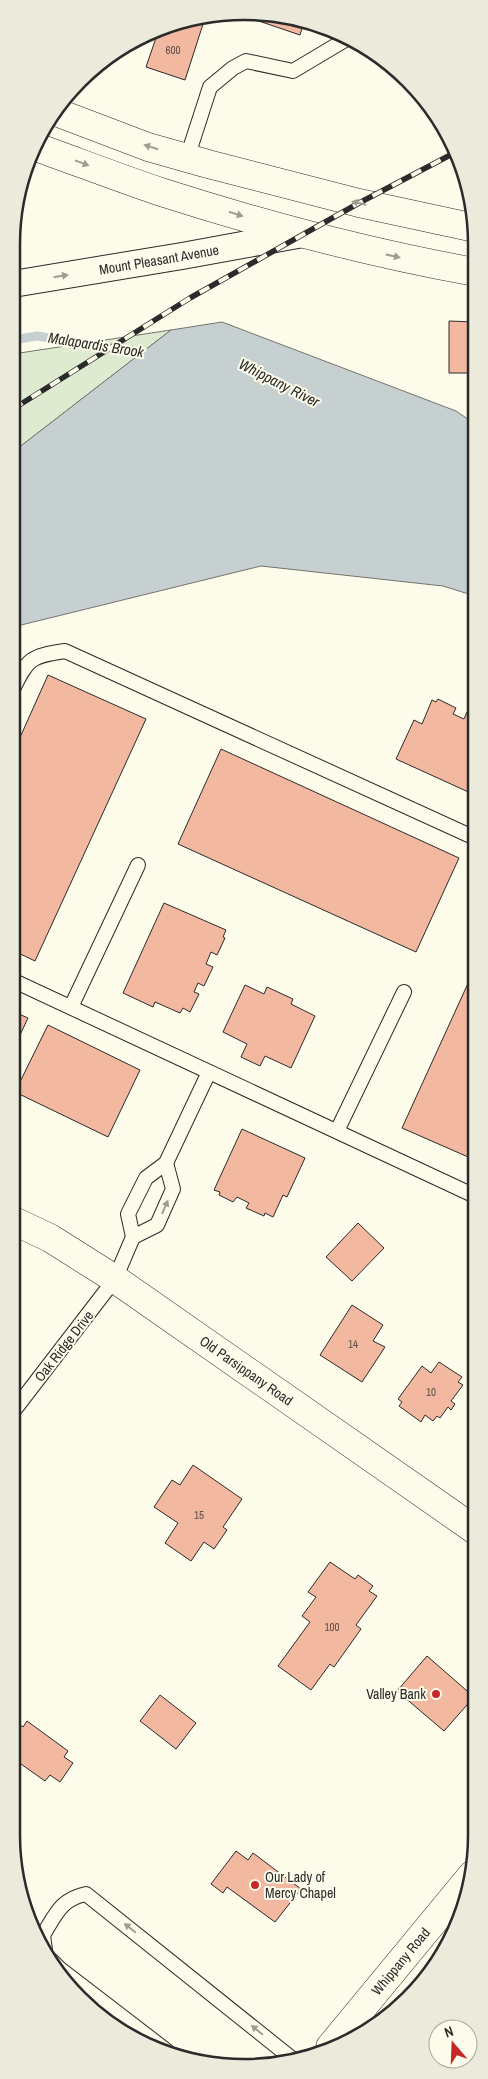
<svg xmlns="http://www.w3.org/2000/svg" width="488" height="2079" viewBox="0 0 488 2079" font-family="'Archivo Narrow',sans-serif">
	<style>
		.green { fill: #deebd1; stroke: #74746e }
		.water { fill: #c7d0d0; stroke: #74746e }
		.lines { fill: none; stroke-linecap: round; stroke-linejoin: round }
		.stream { stroke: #c7d0d0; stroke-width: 9 }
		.building { fill: #f2b8a0; stroke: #2b2b2b }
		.service-casing { stroke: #2b2b2b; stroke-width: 16 }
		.minor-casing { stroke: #2b2b2b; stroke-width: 28 }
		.secondary-casing { stroke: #2b2b2b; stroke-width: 29 }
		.primary-casing { stroke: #2b2b2b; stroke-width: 29 }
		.service { stroke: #fdfbea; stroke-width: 14 }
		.minor { stroke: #fdfbea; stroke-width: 26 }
		.secondary { stroke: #fdfbea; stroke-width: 28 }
		.primary { stroke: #fdfbea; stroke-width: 28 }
		.rail-casing { stroke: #2b2b2b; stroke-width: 5.5 }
		.rail { stroke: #fdfbea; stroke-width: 4; stroke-dasharray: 11; stroke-linecap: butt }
		.oneway { fill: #9e9d94 }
		.poi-dot { fill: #c62828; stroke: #fdfbea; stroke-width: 2 }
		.labels { text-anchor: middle; stroke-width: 4; stroke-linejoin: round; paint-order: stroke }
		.number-label { font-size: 11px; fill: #5d4e48 }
		.street-label { font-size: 14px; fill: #2b2b2b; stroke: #fdfbea }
		.poi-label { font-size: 14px; fill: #2b2b2b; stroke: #fdfbea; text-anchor: end }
		.water-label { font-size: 15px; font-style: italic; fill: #2b2b2b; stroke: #fdfbea }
		.rim { fill: none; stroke: #2b2b2b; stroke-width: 2.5 }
	</style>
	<rect width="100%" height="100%" fill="#fdfbea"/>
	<path class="green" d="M171,330L13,452V354Z"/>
	<path class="water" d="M222,322L456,411L475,424V596L443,586L261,566L13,627V452L171,330Z"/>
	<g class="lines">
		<path class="stream" d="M13,340L37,336L154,354"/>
	</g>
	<g class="building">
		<path d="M275,13L304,22L300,35L241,15Z"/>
		<path d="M205,18L185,80L146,67L158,32L184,19Z"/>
		<path d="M449,321L475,322V373H449Z"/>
		<path d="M48,675L146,719L35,961L12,950L13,753Z"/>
		<path d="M438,699L456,708L453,714L464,719L467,712L475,715V795L396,759L414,720L422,724L432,700L436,702Z"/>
		<path d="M221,749L459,858L416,952L178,844Z"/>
		<path d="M164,903L226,930L223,937L225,938L217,955L211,952L206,964L213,967L204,986L198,983L194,992L199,994L190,1012L183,1008L180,1013L155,1002L153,1007L123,993Z"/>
		<path d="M475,968V1160L402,1128Z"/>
		<path d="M245,985L264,994L267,987L293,999L291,1004L315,1016L291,1068L265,1056L260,1066L241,1057L247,1044L223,1032Z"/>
		<path d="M12,1011L28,1018L12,1052Z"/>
		<path d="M48,1025L140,1070L108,1137L15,1092Z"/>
		<path d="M242,1129L305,1158L287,1197L283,1195L273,1217L265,1213L264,1216L246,1208L249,1203L237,1197L233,1202L219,1195L220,1192L214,1190Z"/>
		<path d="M358,1223L384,1248L352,1281L326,1257Z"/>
		<path d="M352,1305L383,1325L373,1341L385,1347L362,1382L320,1355Z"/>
		<path d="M439,1362L462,1377L458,1382L463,1385L451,1401L455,1404L451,1410L448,1407L440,1418L437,1416L433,1421L425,1415L421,1422L399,1406L402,1402L398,1399L422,1366L431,1373Z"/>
		<path d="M193,1465L242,1499L223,1527L227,1530L214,1549L204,1542L191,1561L165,1543L178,1523L154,1507L172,1480L180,1485Z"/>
		<path d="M330,1562L355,1579L358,1575L373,1586L369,1591L377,1596L356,1625L361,1629L334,1667L330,1664L311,1690L278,1666L310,1622L302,1616L316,1597L308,1592Z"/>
		<path d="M427,1656L474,1697L444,1731L397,1691Z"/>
		<path d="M160,1695L196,1723L176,1749L140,1721Z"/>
		<path d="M11,1718L23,1727L27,1721L68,1751L64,1757L73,1763L60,1782L50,1775L45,1781L11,1757Z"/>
		<path d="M236,1851L248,1860L253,1853L301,1889L275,1922L227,1887L223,1893L211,1884Z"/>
	</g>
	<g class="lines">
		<defs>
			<g id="service">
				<path d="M187,158L210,87L233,68L246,61L293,71L350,37"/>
				<path d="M13,689C28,658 31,656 65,651L475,838"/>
				<path d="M12,980L475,1196"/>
				<path d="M71,1007L138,865"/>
				<path d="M337,1131L404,992"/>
				<path d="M133,1237L157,1225L173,1189L166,1163"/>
				<path d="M12,1413L115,1279L133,1237L128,1214L146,1178L166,1163L209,1072"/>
				<path d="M45,1950L43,1935C56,1914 61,1899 86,1894L295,2061"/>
				<path d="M51,1960L59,1968L167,2051"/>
			</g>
			<g id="minor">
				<path id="s1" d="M13,284L182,256L303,234"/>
			</g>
			<g id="secondary">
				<path id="s2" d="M12,1220L50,1238L115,1279L475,1530"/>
				<path id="s3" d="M330,2047L472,1875"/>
			</g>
			<g id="primary">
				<path d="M56,112L148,147L208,164L359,203L475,228"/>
				<path d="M36,147C78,162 119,178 161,192C264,225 369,253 475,272"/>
			</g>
		</defs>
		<use href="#service" class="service-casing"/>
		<use href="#minor" class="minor-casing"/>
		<use href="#secondary" class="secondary-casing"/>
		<use href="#primary" class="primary-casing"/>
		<use href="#service" class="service"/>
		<use href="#minor" class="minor"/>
		<use href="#secondary" class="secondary"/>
		<use href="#primary" class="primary"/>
		<defs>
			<path id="rail" d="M13,409L190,298L359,203L456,152"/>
		</defs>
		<use href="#rail" class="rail-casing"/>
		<use href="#rail" class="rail"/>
	</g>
	<defs><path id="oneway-solid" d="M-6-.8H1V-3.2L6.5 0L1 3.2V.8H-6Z" transform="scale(1.25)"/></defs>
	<g class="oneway">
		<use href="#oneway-solid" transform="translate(151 147) rotate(-163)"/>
		<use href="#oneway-solid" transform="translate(82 163) rotate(20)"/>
		<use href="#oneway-solid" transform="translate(359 203) rotate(-167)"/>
		<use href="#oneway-solid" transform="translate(236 214) rotate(17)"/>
		<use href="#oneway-solid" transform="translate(393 256) rotate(12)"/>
		<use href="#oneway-solid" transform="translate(61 276) rotate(-9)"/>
		<use href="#oneway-solid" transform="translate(165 1207) rotate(-66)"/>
		<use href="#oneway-solid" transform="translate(130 1928) rotate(-141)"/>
		<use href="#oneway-solid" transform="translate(257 2030) rotate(-141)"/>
	</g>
	<g class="poi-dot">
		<circle cx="436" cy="1694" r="5"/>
		<circle cx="255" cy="1885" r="5"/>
	</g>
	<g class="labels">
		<g class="number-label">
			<text x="173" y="54">600</text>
			<text x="353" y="1348">14</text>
			<text x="431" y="1396">10</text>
			<text x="199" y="1519">15</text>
			<text x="332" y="1631">100</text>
		</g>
		<g class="street-label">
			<text dy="5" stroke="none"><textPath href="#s1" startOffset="148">Mount Pleasant Avenue</textPath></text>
			<text transform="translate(64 1346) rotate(-52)" y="5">Oak Ridge Drive</text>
			<text dy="5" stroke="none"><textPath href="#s2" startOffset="279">Old Parsippany Road</textPath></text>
			<text dy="5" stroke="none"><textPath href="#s3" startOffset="111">Whippany Road</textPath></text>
		</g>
		<g class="poi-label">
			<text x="426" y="1699">Valley Bank</text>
			<text x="265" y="1882" text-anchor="start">Our Lady of<tspan x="265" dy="16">Mercy Chapel</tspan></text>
		</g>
		<g class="water-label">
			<text transform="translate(96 345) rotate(9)" y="5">Malapardis Brook</text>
			<text transform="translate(279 383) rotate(27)" y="5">Whippany River</text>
		</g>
	</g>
	<path d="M0 0H488V2079H0ZM244 20H244A224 224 0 0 1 468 244V1835A224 224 0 0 1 244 2059H244A224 224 0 0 1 20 1835V244A224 224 0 0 1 244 20Z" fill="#eceadb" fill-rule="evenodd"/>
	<path class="rim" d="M244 20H244A224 224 0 0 1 468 244V1835A224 224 0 0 1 244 2059H244A224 224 0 0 1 20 1835V244A224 224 0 0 1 244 20Z"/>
	<g transform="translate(453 2044) rotate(341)"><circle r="24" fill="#fdfbea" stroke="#a9a89e"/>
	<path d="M0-4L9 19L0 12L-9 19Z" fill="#c62828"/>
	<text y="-8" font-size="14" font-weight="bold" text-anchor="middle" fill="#2b2b2b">N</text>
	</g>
</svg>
